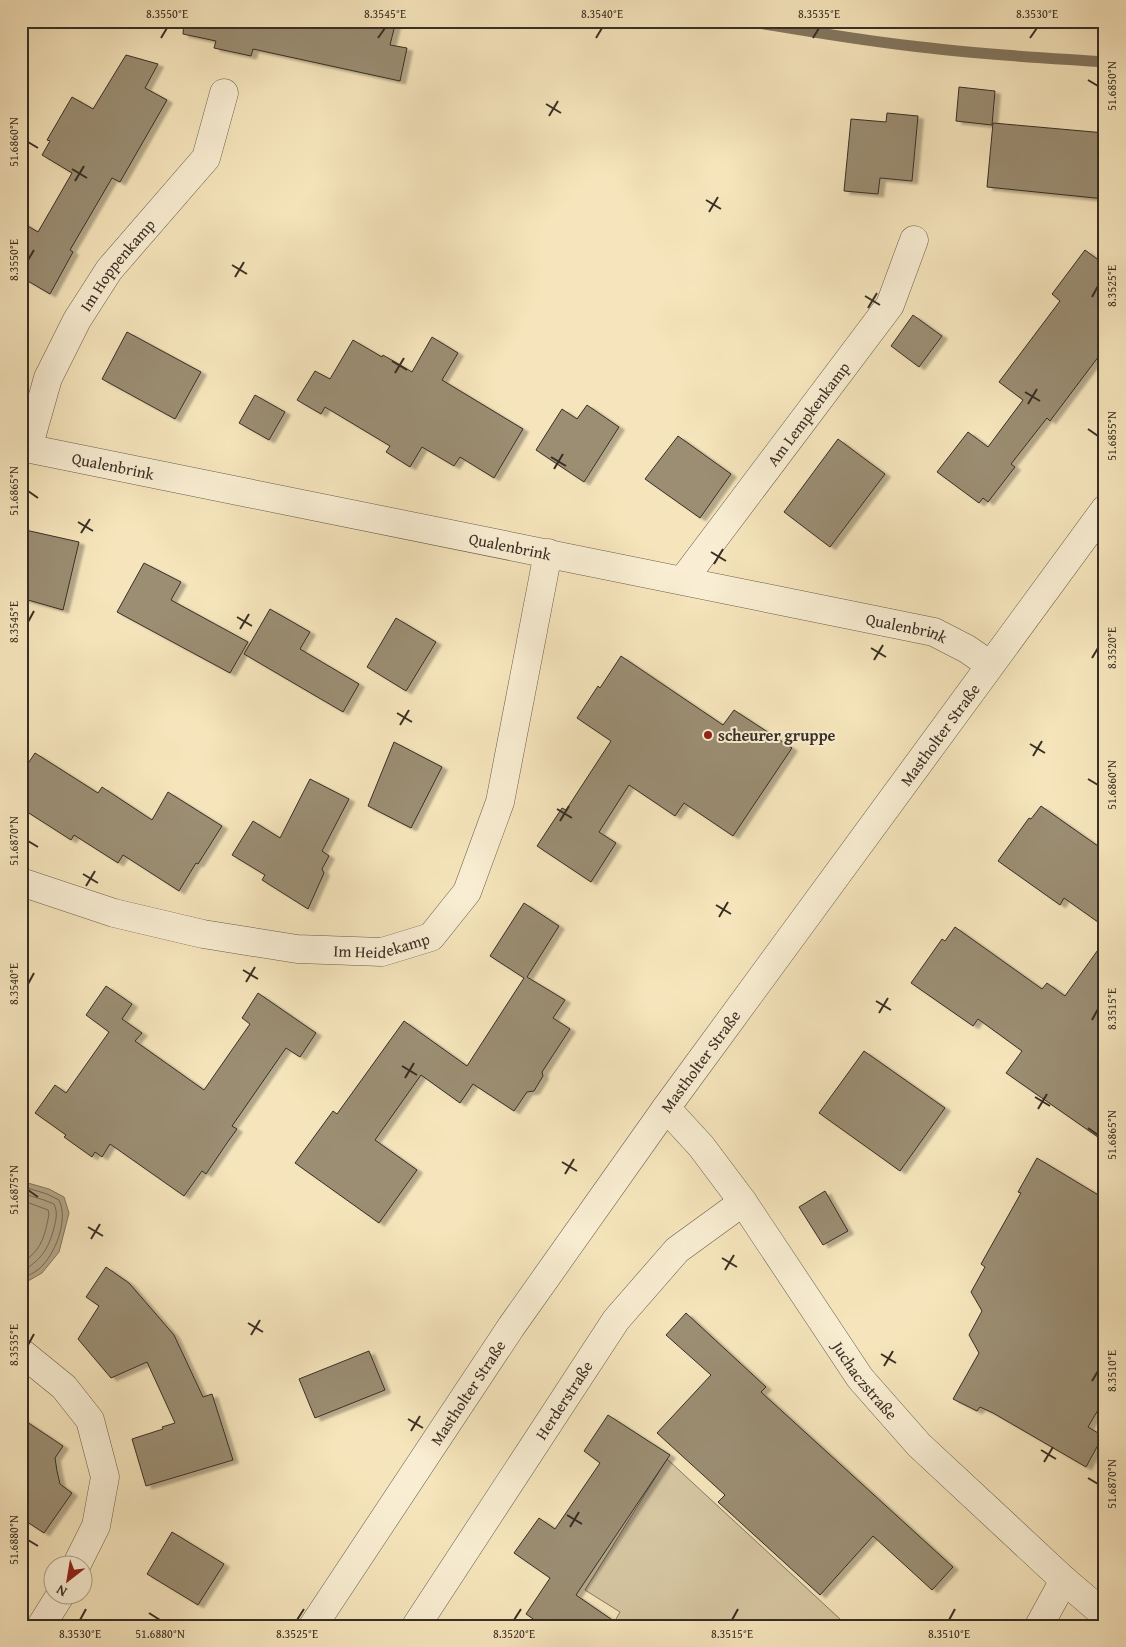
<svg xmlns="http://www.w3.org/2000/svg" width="1126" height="1647" viewBox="0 0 1126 1647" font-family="'Gentium Book Plus',serif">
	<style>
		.green { fill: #d6c6a2; stroke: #877a63 }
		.water { fill: #b5a788; stroke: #837760 }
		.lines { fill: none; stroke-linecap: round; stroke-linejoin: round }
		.shore { stroke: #766b56; stroke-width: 1 }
		.stream { stroke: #837760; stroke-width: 11 }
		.building { fill: #9b8e73; stroke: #382f24; filter: url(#shadow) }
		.minor-casing { stroke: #685c4a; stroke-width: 29 }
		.tertiary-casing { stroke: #685c4a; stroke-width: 29 }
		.minor { stroke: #f9eed3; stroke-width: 28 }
		.tertiary { stroke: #f9eed3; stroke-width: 28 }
		.ticks { fill: none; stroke: #382f24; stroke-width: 2 }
		.poi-dot { fill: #8f2418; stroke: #f9eed3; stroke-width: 2 }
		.labels { text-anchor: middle; stroke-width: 4; stroke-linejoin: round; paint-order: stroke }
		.street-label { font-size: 16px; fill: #382f24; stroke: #f9eed3 }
		.poi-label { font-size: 16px; font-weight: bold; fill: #382f24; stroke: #f9eed3; text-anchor: start }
		.neatline { fill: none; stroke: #382f24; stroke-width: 2 }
		.ticks-label { font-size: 12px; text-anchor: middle; fill: #382f24 }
	</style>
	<defs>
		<filter id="shadow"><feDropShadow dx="5.5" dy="3" stdDeviation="1" flood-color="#0004"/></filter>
	</defs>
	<rect width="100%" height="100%" fill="#f6e5bc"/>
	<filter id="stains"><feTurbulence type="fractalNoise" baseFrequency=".004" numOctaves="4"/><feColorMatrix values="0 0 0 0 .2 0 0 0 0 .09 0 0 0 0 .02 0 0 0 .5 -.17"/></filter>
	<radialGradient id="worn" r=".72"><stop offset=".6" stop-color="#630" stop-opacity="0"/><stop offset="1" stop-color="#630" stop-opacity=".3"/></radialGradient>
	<path class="green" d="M667,1459L840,1619L834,1626H612L620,1612L585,1590Z"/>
	<path class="water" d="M21,1181L49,1189L64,1197L69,1213L59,1252L42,1273L21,1285Z"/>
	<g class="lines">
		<g class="shore">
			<path d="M21,1186L47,1194L59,1200C69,1220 55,1255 39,1269C34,1273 27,1276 21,1279"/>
			<path d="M21,1193L44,1200L54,1204C58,1213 56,1219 54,1228C48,1250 41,1260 21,1272"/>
			<path d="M21,1200L48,1210L49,1214C45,1235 42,1251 21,1263"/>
		</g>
		<path class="stream" d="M746,21C807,31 868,42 930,48C988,55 1047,58 1105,62"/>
	</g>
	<g class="building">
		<path d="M184,21H396L390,45L407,48L400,81L253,49L251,56L214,48L216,41L183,34Z"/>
		<path d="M126,55L158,64L145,88L167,100L120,182L112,178L70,250L73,252L50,294L21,277V222L38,232L72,173L42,155L50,141L47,140L72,97L93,109Z"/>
		<path d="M959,87L995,91L992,125L956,121Z"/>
		<path d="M887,113L918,116L912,181L880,178L878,194L844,191L851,119L886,122Z"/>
		<path d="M993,123L1105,133V199L987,187Z"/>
		<path d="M1085,250L1105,265V348L1050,421L1047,418L1011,464L1015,467L988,502L983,498L979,503L937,472L968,432L988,447L1023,400L999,382L1060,301L1052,294Z"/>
		<path d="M913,315L942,336L919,367L891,346Z"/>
		<path d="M127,332L201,372L175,419L102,379Z"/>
		<path d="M432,337L458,353L442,380L523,429L494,478L460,457L454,466L422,447L410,467L386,452L390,446L325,407L321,414L297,400L315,371L330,379L353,340L382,357L383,355L412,372Z"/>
		<path d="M255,395L285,412L269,440L239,423Z"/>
		<path d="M587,405L619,427L584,482L536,450L562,409L577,419Z"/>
		<path d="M678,436L731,474L700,518L645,479Z"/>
		<path d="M838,439L885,474L830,547L784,512Z"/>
		<path d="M21,529L79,542L63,610L21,598Z"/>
		<path d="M144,563L181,582L171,600L248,642L230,673L117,612Z"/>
		<path d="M270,609L310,632L300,649L359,684L343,712L244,654Z"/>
		<path d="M396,618L436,642L406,691L367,667Z"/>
		<path d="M621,656L723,725L734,710L792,748L733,836L684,803L675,816L629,785L599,832L616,843L591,882L537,846L562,808L566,810L611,741L577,718L598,686L600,688Z"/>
		<path d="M394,742L442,767L411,828L368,806Z"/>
		<path d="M35,753L98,793L102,787L152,820L168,792L222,826L198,864L196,863L179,891L123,855L118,863L74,835L71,840L21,808V774Z"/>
		<path d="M310,779L349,799L322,851L329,856L322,869L324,873L308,909L262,880L265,875L232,855L253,821L280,838Z"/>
		<path d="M1041,806L1105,851V927L1064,898L1060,905L998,861L1029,818L1031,819Z"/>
		<path d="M524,903L559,926L527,977L565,1000L553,1018L570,1029L542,1072L543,1076L534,1091L527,1092L514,1111L473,1084L460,1103L421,1075L375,1140L417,1170L379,1223L295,1163L333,1111L337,1114L404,1021L467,1066L524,978L490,956Z"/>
		<path d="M955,927L1042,989L1047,983L1065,996L1105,940V1142L1006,1073L1022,1051L978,1019L973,1026L911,983L942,939L945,941Z"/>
		<path d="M106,986L132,1004L122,1019L142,1033L135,1041L204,1090L250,1024L242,1018L258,993L316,1033L300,1057L286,1048L232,1126L237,1129L227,1143L206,1174L202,1171L184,1196L110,1144L102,1157L95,1152L92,1157L64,1137L66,1135L35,1113L55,1085L66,1093L109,1032L86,1015Z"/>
		<path d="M864,1051L945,1108L900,1171L819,1113Z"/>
		<path d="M1037,1158L1105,1199V1398L1088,1427L1103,1436L1086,1467L993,1413L980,1407L977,1411L953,1399L979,1353L969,1335L982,1311L971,1292L985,1267L981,1264L1021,1193L1018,1192Z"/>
		<path d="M825,1191L848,1231L823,1245L799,1207Z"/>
		<path d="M106,1267L129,1283L174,1335L203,1397L212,1394L233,1460L146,1486L132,1439L163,1429L162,1427L175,1423L147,1362L111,1378L78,1339L99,1306L86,1297Z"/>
		<path d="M686,1313L766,1387L761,1392L953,1567L932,1590L873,1536L820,1595L718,1502L725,1495L657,1433L711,1375L666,1335Z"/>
		<path d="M369,1351L385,1390L315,1418L299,1379Z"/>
		<path d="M608,1415L670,1455L576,1595L621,1626H543L526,1614L550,1578L514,1553L539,1518L555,1529L600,1463L584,1451Z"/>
		<path d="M21,1418L63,1446L55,1458L57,1471L60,1484L72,1493L44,1533L21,1518Z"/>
		<path d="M172,1532L224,1564L198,1605L147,1574Z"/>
	</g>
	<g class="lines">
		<defs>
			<g id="minor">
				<path id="s1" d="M21,447L934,632L967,649L990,665"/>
				<path id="s2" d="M28,448L48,378L77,320L109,270L206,158L224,93"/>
				<path id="s3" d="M683,580L890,305L914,240"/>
				<path id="s4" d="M21,882L114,913L203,934L297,949L382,952L431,937L467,892L500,802L548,553"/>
				<path id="s5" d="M666,1108L701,1146L743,1202L860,1378L919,1445L1064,1580L1105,1615"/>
				<path d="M21,1352L64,1387L90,1420L105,1477L96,1526L77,1564"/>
				<path d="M41,1626L61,1594"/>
				<path id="s6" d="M416,1626L616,1320L677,1250L743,1202"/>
				<path d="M1039,1626L1064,1580"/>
			</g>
			<g id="tertiary">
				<path id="s7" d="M313,1626L511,1327L666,1108L1105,509"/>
			</g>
		</defs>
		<use href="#minor" class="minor-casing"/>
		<use href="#tertiary" class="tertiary-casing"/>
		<use href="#minor" class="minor"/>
		<use href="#tertiary" class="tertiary"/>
	</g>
	<path class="ticks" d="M161,38L167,28M378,38L385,28M596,38L602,28M813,38L819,28M1030,38L1037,28M1088,80L1098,86M546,104L561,113M549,116L558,101M28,142L38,148M72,169L87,178M75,181L84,166M706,200L721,209M709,212L718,197M28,260L34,250M232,265L247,274M235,277L244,262M865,296L880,305M1092,297L1098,286M868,308L877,293M392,361L407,370M395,373L404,358M1025,392L1040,401M1028,404L1037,389M1088,429L1098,436M551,457L566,466M554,469L563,454M28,491L38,498M78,522L93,531M81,533L90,519M711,552L726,561M714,564L723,549M237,617L252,626M28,622L34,611M240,629L249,614M871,648L886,657M1092,658L1098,648M874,660L883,645M397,713L412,722M400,725L409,710M1030,744L1045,753M1033,756L1042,741M1088,779L1098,785M557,809L572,818M560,821L569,806M28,841L38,847M83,874L98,883M86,886L95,871M716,905L731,914M719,917L728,902M243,970L258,979M246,982L255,967M28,984L34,973M876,1001L891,1010M879,1013L888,998M1092,1020L1098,1009M402,1066L417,1075M405,1078L414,1063M1035,1097L1050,1106M1038,1109L1047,1094M1088,1128L1098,1135M562,1162L577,1171M565,1174L574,1159M28,1190L38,1197M88,1227L103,1236M91,1239L100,1224M722,1258L737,1267M725,1270L734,1255M248,1323L263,1332M251,1335L260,1320M28,1345L34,1334M881,1354L896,1363M884,1366L893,1351M1092,1381L1098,1371M408,1419L423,1428M411,1431L420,1416M1041,1450L1056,1459M1044,1462L1053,1447M1088,1478L1098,1484M567,1515L582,1524M570,1527L579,1512M28,1540L38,1546M149,1613L160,1620M80,1620L86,1609M297,1620L304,1609M514,1620L521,1609M732,1620L738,1609M949,1620L955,1609"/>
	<circle class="poi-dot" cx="708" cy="735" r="5"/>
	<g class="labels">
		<g class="street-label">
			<text dy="6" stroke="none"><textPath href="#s2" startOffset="206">Im Hoppenkamp</textPath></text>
			<text dy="6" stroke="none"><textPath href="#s3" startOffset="208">Am Lempkenkamp</textPath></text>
			<text dy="6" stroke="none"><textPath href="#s1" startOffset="94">Qualenbrink</textPath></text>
			<text dy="6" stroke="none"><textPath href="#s1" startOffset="499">Qualenbrink</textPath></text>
			<text dy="6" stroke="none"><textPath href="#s1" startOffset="904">Qualenbrink</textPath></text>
			<text dy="6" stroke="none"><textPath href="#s7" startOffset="1090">Mastholter Straße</textPath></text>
			<text dy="6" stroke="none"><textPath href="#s4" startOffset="370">Im Heidekamp</textPath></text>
			<text dy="6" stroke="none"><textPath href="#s7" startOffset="685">Mastholter Straße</textPath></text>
			<text dy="6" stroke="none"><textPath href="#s5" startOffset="338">Juchaczstraße</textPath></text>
			<text dy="6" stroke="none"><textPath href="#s7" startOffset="280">Mastholter Straße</textPath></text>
			<text dy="6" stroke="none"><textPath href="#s6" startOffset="270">Herderstraße</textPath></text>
		</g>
		<g class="poi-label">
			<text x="718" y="741">scheurer gruppe</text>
		</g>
	</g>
	<rect width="1126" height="1647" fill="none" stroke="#f6e5bc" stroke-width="55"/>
	<g transform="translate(68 1580) rotate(211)"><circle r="24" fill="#f9eed3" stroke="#aca28d"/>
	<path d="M0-4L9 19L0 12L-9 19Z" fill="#8f2418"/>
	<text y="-8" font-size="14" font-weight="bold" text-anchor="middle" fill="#382f24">N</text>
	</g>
	<rect x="28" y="28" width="1070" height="1592" class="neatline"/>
	<g class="ticks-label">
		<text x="167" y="18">8.3550°E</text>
		<text x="385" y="18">8.3545°E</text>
		<text x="602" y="18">8.3540°E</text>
		<text x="819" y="18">8.3535°E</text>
		<text x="1037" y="18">8.3530°E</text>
		<text transform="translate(1112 86) rotate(-90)" y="4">51.6850°N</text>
		<text transform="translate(14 142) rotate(-90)" y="4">51.6860°N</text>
		<text transform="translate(14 260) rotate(-90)" y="4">8.3550°E</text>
		<text transform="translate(1112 286) rotate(-90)" y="4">8.3525°E</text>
		<text transform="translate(1112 436) rotate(-90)" y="4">51.6855°N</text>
		<text transform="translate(14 491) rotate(-90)" y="4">51.6865°N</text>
		<text transform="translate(14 622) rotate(-90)" y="4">8.3545°E</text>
		<text transform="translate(1112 648) rotate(-90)" y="4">8.3520°E</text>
		<text transform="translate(1112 785) rotate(-90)" y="4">51.6860°N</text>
		<text transform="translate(14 841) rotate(-90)" y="4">51.6870°N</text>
		<text transform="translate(14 984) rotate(-90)" y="4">8.3540°E</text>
		<text transform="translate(1112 1009) rotate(-90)" y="4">8.3515°E</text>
		<text transform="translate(1112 1135) rotate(-90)" y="4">51.6865°N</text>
		<text transform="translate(14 1190) rotate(-90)" y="4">51.6875°N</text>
		<text transform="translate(14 1345) rotate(-90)" y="4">8.3535°E</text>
		<text transform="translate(1112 1371) rotate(-90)" y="4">8.3510°E</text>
		<text transform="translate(1112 1484) rotate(-90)" y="4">51.6870°N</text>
		<text transform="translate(14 1540) rotate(-90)" y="4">51.6880°N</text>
		<text x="80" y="1638">8.3530°E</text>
		<text x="160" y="1638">51.6880°N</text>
		<text x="297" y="1638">8.3525°E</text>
		<text x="514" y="1638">8.3520°E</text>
		<text x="732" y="1638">8.3515°E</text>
		<text x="949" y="1638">8.3510°E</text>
	</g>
	<rect width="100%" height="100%" filter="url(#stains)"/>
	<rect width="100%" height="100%" fill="url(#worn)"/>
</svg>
